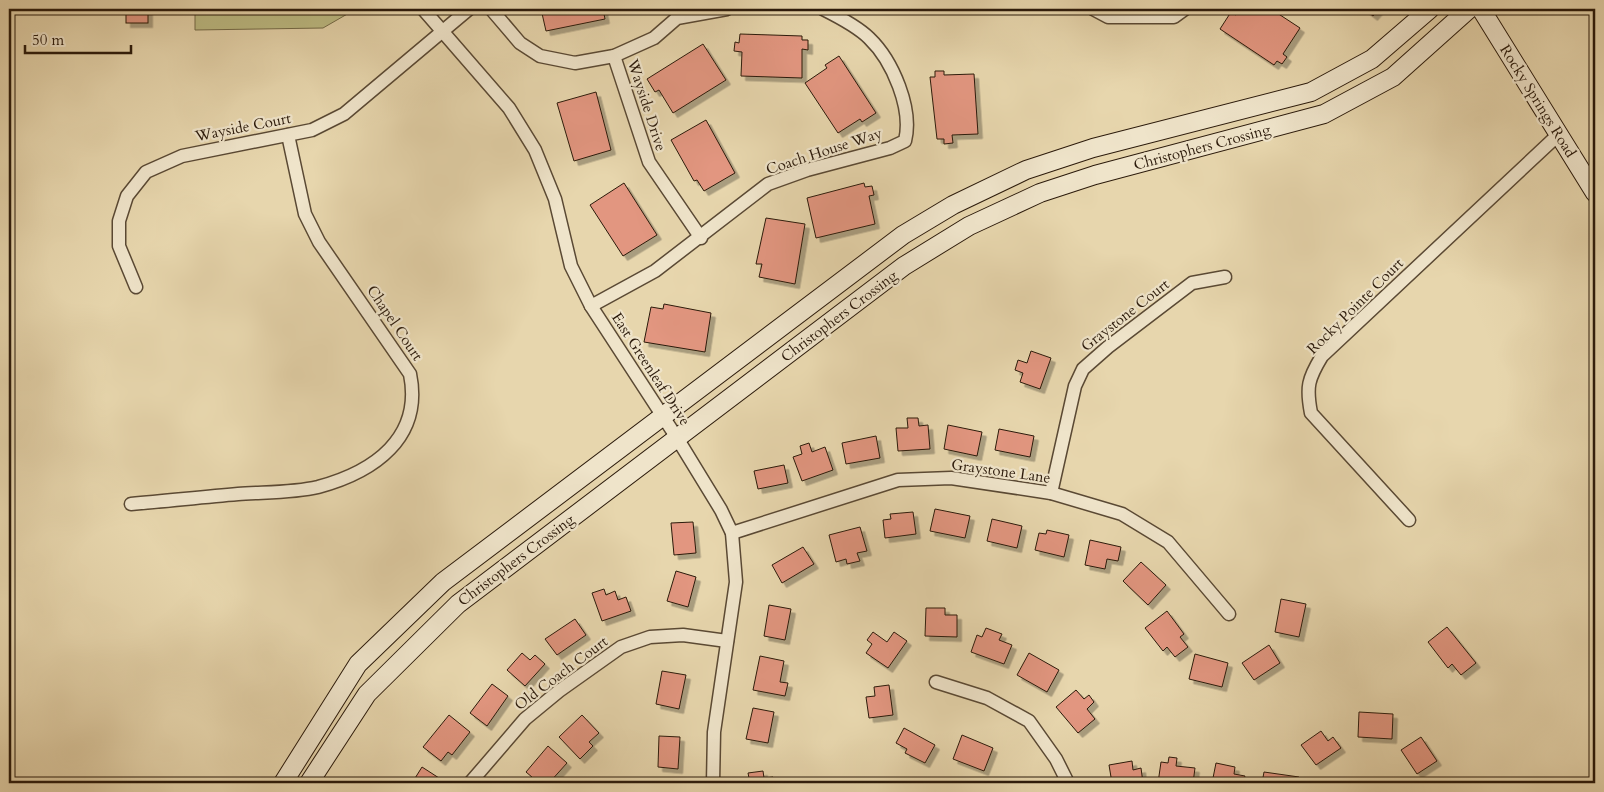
<svg xmlns="http://www.w3.org/2000/svg" width="1604" height="792" viewBox="0 0 1604 792" font-family="Cardo,serif">
	<style>
		.green { fill: #bdbc84; stroke: #746b48 }
		.building { fill: #e29680; stroke: #2b1a0b; filter: url(#shadow) }
		.lines { fill: none; stroke-linecap: round; stroke-linejoin: round }
		.street-casing { stroke: #5a4934; stroke-width: 15 }
		.secondary-casing { stroke: #2b1a0b; stroke-width: 20 }
		.street { stroke: #efe4ca; stroke-width: 12 }
		.secondary { stroke: #efe4ca; stroke-width: 18 }
		.labels { text-anchor: middle; stroke-width: 4.5; stroke-linejoin: round; paint-order: stroke }
		.street-label { font-size: 15px; fill: #2b1a0b; stroke: #efe4ca }
	</style>
	<defs>
		<filter id="shadow"><feDropShadow dx="4.5" dy="4.5" stdDeviation="0" flood-color="#0004"/></filter>
	</defs>
	<rect width="100%" height="100%" fill="#e7d6ad"/>
	<filter id="stains"><feTurbulence type="fractalNoise" baseFrequency=".004" numOctaves="4"/><feColorMatrix values="0 0 0 0 .2 0 0 0 0 .09 0 0 0 0 .02 0 0 0 .5 -.17"/></filter>
	<radialGradient id="worn" r=".72"><stop offset=".6" stop-color="#630" stop-opacity="0"/><stop offset="1" stop-color="#630" stop-opacity=".3"/></radialGradient>
	<path class="green" d="M195,9H356L323,28L195,30Z"/>
	<g class="building">
		<rect x="126" y="9" width="22" height="14"/>
		<path d="M541,9H603L605,19L546,31Z"/>
		<path d="M1240,9H1271L1300,28L1283,54L1287,57L1282,64L1277,61L1274,65L1220,29L1231,12L1236,15Z"/>
		<path d="M1364,9H1379L1373,16Z"/>
		<path d="M740,34L802,36V40H808V50L802,49V78L741,76L742,52L734,51L735,42L739,43Z"/>
		<path d="M703,44L726,80L673,113L659,90L655,92L647,79Z"/>
		<path d="M839,56L876,113L862,122L860,119L838,133L805,83L827,68L825,65Z"/>
		<path d="M935,71H944V75L974,74L978,134L952,135L953,143L944,144V139H937L930,77H935Z"/>
		<path d="M596,92L611,150L574,161L557,103Z"/>
		<path d="M706,120L735,173L704,191L697,180L694,181L671,140Z"/>
		<path d="M624,183L657,235L623,256L590,205Z"/>
		<path d="M864,183L865,187L872,186L874,195L869,196L875,224L816,238L807,198Z"/>
		<path d="M766,218L805,224L795,284L759,277L762,264H756Z"/>
		<path d="M664,304L711,313L705,352L644,342L651,307L663,309Z"/>
		<path d="M1031,351L1051,358L1040,389L1020,382L1023,373L1015,370L1018,360L1027,363Z"/>
		<path d="M907,418H918L919,426L928,425L930,449L898,451L896,428H908Z"/>
		<path d="M948,425L982,432L977,456L944,449Z"/>
		<path d="M999,429L1034,436L1030,457L995,450Z"/>
		<path d="M876,436L880,458L846,464L842,443Z"/>
		<path d="M809,443L812,452L825,447L833,470L802,481L793,457L802,454L800,446Z"/>
		<path d="M784,465L788,483L758,489L754,471Z"/>
		<path d="M935,509L970,516L965,538L930,531Z"/>
		<path d="M913,512L916,534L885,538L883,520L891,519L890,514Z"/>
		<path d="M992,519L1022,526L1017,548L987,541Z"/>
		<path d="M693,522L696,553L674,555L671,523Z"/>
		<path d="M860,527L867,551L857,553L860,561L847,564L846,559L836,562L829,535Z"/>
		<path d="M1047,530L1069,535L1064,557L1035,550L1039,533L1046,534Z"/>
		<path d="M1090,540L1121,547L1118,561L1107,559L1105,569L1085,565Z"/>
		<path d="M803,547L814,564L782,583L772,565Z"/>
		<path d="M1141,562L1166,585L1148,605L1123,581Z"/>
		<path d="M676,571L696,577L688,607L667,601Z"/>
		<path d="M604,589L606,595L615,591L618,600L626,597L631,611L602,621L592,593Z"/>
		<path d="M1281,599L1306,604L1299,637L1275,632Z"/>
		<path d="M769,605L791,609L785,640L764,636Z"/>
		<path d="M926,608H945V615H957V637L925,636Z"/>
		<path d="M1167,611L1184,634L1180,637L1188,647L1175,657L1167,647L1163,651L1145,628Z"/>
		<path d="M575,619L586,635L557,655L545,639Z"/>
		<path d="M1447,627L1476,663L1461,675L1452,664L1448,668L1428,642Z"/>
		<path d="M986,628L1002,634L999,640L1012,645L1004,664L971,652L977,635L982,637Z"/>
		<path d="M873,632L887,642L894,632L907,641L888,668L866,653L872,644L867,640Z"/>
		<path d="M1269,645L1280,663L1254,680L1242,663Z"/>
		<path d="M522,653L530,660L535,655L545,664L525,686L507,670Z"/>
		<path d="M1029,653L1059,670L1047,692L1017,675Z"/>
		<path d="M1195,654L1228,663L1222,687L1189,679Z"/>
		<path d="M760,656L784,661L780,682L788,683L785,696L753,690Z"/>
		<path d="M662,671L686,675L679,709L656,704Z"/>
		<path d="M492,684L508,696L487,726L470,713Z"/>
		<path d="M889,685L893,715L869,718L866,697L875,696L874,687Z"/>
		<path d="M1076,690L1084,699L1089,695L1094,702L1087,709L1095,719L1078,733L1056,707Z"/>
		<path d="M753,708L774,712L768,743L746,739Z"/>
		<path d="M1359,712L1393,714L1392,739L1358,737Z"/>
		<path d="M449,715L470,732L452,755L448,752L441,761L423,747Z"/>
		<path d="M582,715L599,733L589,742L593,746L580,759L559,737Z"/>
		<path d="M904,728L935,745L925,763L905,753L907,749L896,743Z"/>
		<path d="M1321,731L1328,741L1333,737L1341,748L1316,765L1301,745Z"/>
		<path d="M962,735L993,748L984,771L953,759Z"/>
		<path d="M659,736L680,737L678,769L658,767Z"/>
		<path d="M1421,737L1437,761L1417,774L1401,750Z"/>
		<path d="M548,746L567,763L549,783H539L526,772Z"/>
		<path d="M1169,757L1177,758L1176,766L1195,768L1193,783H1158L1161,762L1168,763Z"/>
		<path d="M1132,761L1133,770L1141,768L1143,783H1112L1109,765Z"/>
		<path d="M1216,763L1235,767L1234,774L1245,776L1243,783H1212Z"/>
		<path d="M422,767L439,778L435,783H412Z"/>
		<path d="M763,771L764,778L773,777L774,783H750L748,773Z"/>
		<path d="M1264,772L1299,777L1298,783H1262Z"/>
	</g>
	<g class="lines">
		<defs>
			<g id="street">
				<path d="M423,9L509,108L535,150L555,199L571,266L591,306L677,438L721,510L732,533L736,582L714,732L713,783"/>
				<path d="M491,9L520,43L540,56L575,63L614,56L654,38L677,18L727,9"/>
				<path d="M1093,9L1108,17H1174L1185,9"/>
				<path d="M614,56L649,162L701,238"/>
				<path d="M136,287L119,246V221L127,196L146,172L182,156L312,130L344,114L469,9"/>
				<path d="M591,306L655,271L768,184L807,170L890,148L905,141C913,109 893,61 869,38C859,28 835,15 823,9"/>
				<path d="M1051,493L1075,386L1083,369L1108,347L1192,283L1225,277"/>
				<path d="M131,504C167,501 202,497 238,494C263,492 293,493 318,487C374,472 423,438 410,374L319,242L305,214L288,135"/>
				<path d="M1409,520L1311,413C1306,387 1308,379 1322,356L1558,135"/>
				<path d="M732,533L898,480L951,478L1051,493L1122,514L1168,542L1229,614"/>
				<path d="M936,682L987,698L1029,721L1056,759L1068,783"/>
				<path d="M470,783L525,719L559,691L621,647L650,637L683,635L727,641"/>
			</g>
			<g id="secondary">
				<path d="M1481,9L1595,193"/>
				<path d="M283,783L358,664L443,582L903,235L953,205L1026,170L1093,148L1311,92L1372,59L1430,9"/>
				<path d="M309,783L367,694L458,604L904,266L969,226L1040,193L1095,175L1324,114L1393,77L1469,9"/>
			</g>
		</defs>
		<use href="#street" class="street-casing"/>
		<use href="#secondary" class="secondary-casing"/>
		<use href="#street" class="street"/>
		<use href="#secondary" class="secondary"/>
	</g>
	<g class="labels">
		<g class="street-label">
			<text transform="translate(1538 101) rotate(58)" y="5">Rocky Springs Road</text>
			<text transform="translate(647 105) rotate(72)" y="5">Wayside Drive</text>
			<text transform="translate(243 127) rotate(-11)" y="5">Wayside Court</text>
			<text transform="translate(1202 147) rotate(-15)" y="5">Christophers Crossing</text>
			<text transform="translate(824 151) rotate(-18)" y="5">Coach House Way</text>
			<text transform="translate(1355 306) rotate(-45)" y="5">Rocky Pointe Court</text>
			<text transform="translate(1125 315) rotate(-38)" y="5">Graystone Court</text>
			<text transform="translate(839 316) rotate(-37)" y="5">Christophers Crossing</text>
			<text transform="translate(395 323) rotate(56)" y="5">Chapel Court</text>
			<text transform="translate(651 369) rotate(57)" y="5">East Greenleaf Drive</text>
			<text transform="translate(1001 471) rotate(8)" y="5">Graystone Lane</text>
			<text transform="translate(516 560) rotate(-37)" y="5">Christophers Crossing</text>
			<text transform="translate(561 673) rotate(-37)" y="5">Old Coach Court</text>
		</g>
	</g>
	<rect width="1604" height="792" fill="none" stroke="#e7d6ad" stroke-width="30"/>
	<rect x="10" y="10" width="1584" height="772" fill="none" stroke="#2b1a0b" stroke-width="2.5"/>
	<rect x="15" y="15" width="1574" height="762" fill="none" stroke="#2b1a0b"/>
	<path d="M25 45v8h106v-8" fill="none" stroke="#2b1a0b" stroke-width="2.5"/>
	<text x="32" y="45" font-size="15" fill="#2b1a0b" stroke="#efe4ca" stroke-width="4" paint-order="stroke">50 m</text>
	<rect width="100%" height="100%" filter="url(#stains)"/>
	<rect width="100%" height="100%" fill="url(#worn)"/>
</svg>
